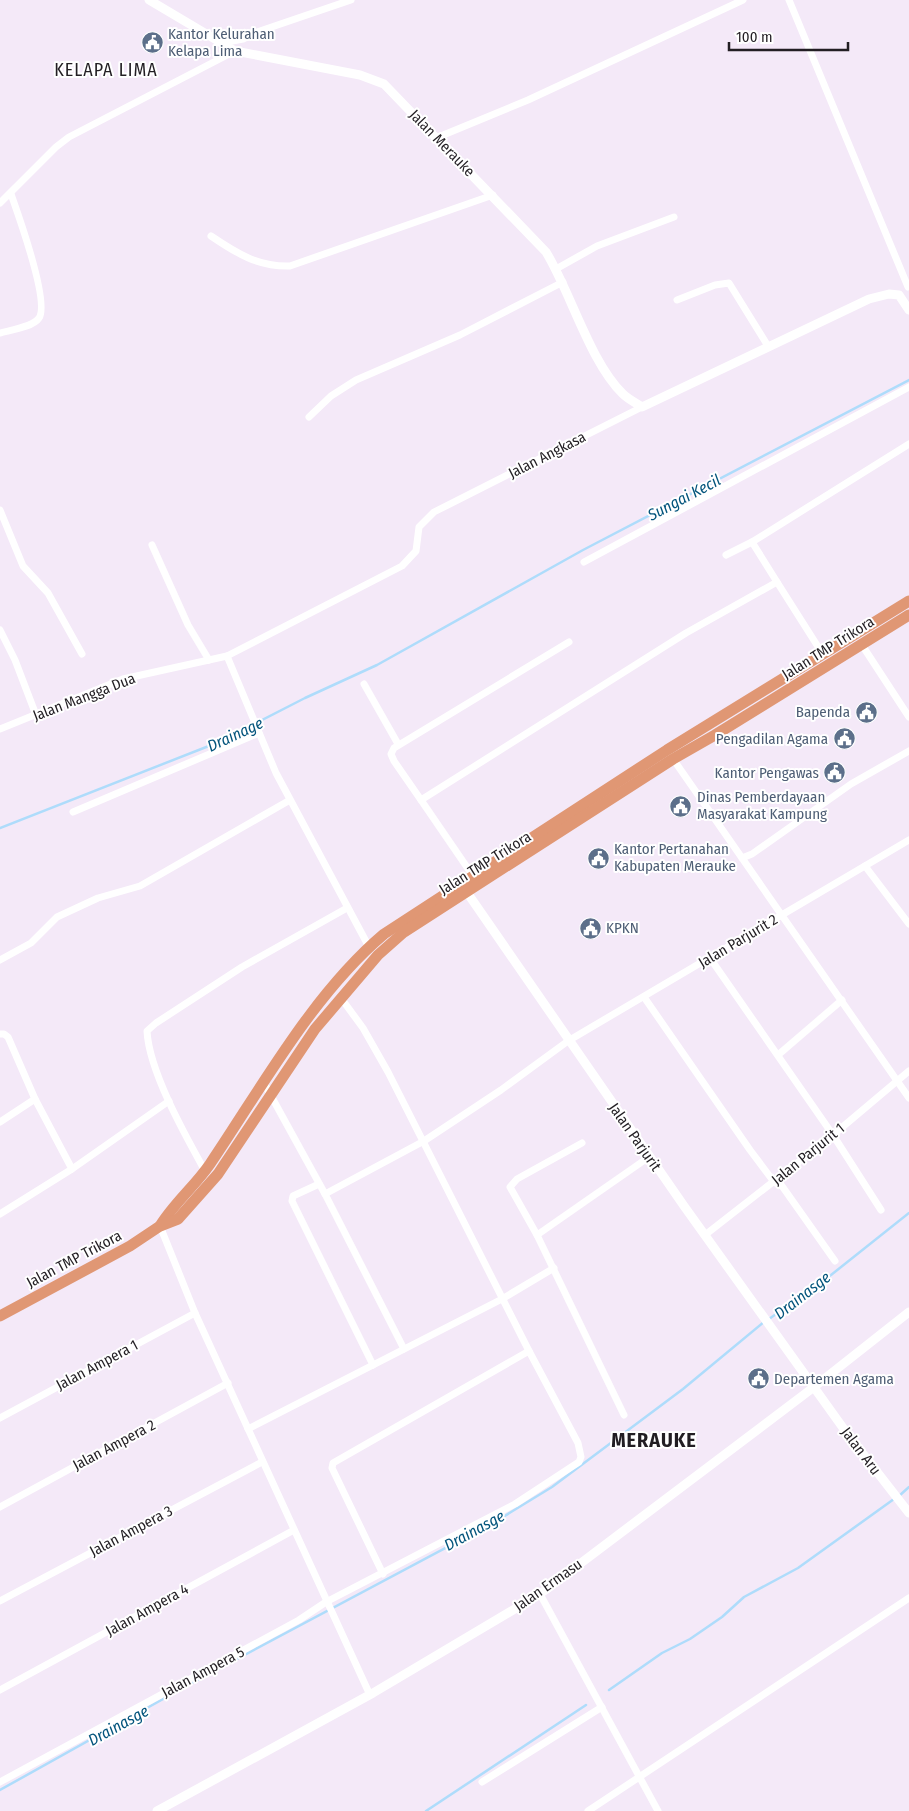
<svg xmlns="http://www.w3.org/2000/svg" width="909" height="1811" viewBox="0 0 909 1811" font-family="'Fira Sans Condensed',sans-serif">
	<style>
		.lines { fill: none; stroke-linecap: round; stroke-linejoin: round }
		.stream { stroke: #aedcfb; stroke-width: 2.5 }
		.minor { stroke: #fff; stroke-width: 7 }
		.tertiary { stroke: #fff; stroke-width: 9 }
		.trunk { stroke: #e09774; stroke-width: 11 }
		.labels { text-anchor: middle; stroke-width: 4; stroke-linejoin: round; paint-order: stroke }
		.service-label { font-size: 15px; fill: #4e5e75; stroke: #fff; text-anchor: start }
		.street-label { font-size: 15px; fill: #221e23; stroke: #fff }
		.water-label { font-size: 16px; font-style: italic; fill: #03547c; stroke: #fff }
		.quarter-label { font-size: 18px; letter-spacing: 1px; fill: #221e23; stroke: #fff }
		.district-label { font-size: 20px; font-weight: bold; letter-spacing: 1px; fill: #221e23; stroke: #fff }
	</style>
	<rect width="100%" height="100%" fill="#f4e9f8"/>
	<g class="lines">
		<g class="stream">
			<path d="M0,828L219,742L305,698L377,665L583,550L909,380"/>
			<path d="M769,1319L831,1275L909,1213"/>
			<path d="M899,1496L909,1487"/>
			<path d="M609,1690L662,1653L690,1639L722,1617L744,1597L798,1568L894,1499"/>
			<path d="M0,1790L190,1684L498,1520L552,1487L683,1389L764,1322"/>
			<path d="M426,1811L586,1705"/>
		</g>
		<g class="minor">
			<path d="M789,0L908,287"/>
			<path d="M222,43L243,39L257,32L351,0"/>
			<path d="M436,138L528,100L743,0"/>
			<path d="M0,203L56,147L69,137L235,51"/>
			<path d="M211,236C236,253 258,267 290,266L493,195"/>
			<path d="M556,269L597,246L674,217"/>
			<path d="M677,300L715,285L729,283L768,346"/>
			<path d="M0,333C11,330 33,327 39,318C50,302 18,214 11,194"/>
			<path d="M309,417L331,396L356,380L460,335L563,282"/>
			<path d="M0,510L23,566L48,593L82,654"/>
			<path d="M752,542L777,582"/>
			<path d="M152,545L188,625L209,660"/>
			<path d="M726,555L752,542L909,444"/>
			<path d="M584,562L909,387"/>
			<path d="M0,630L15,660L36,715"/>
			<path d="M569,642L394,748L391,754L394,761L421,800L686,633L777,582L822,653"/>
			<path d="M862,645L909,717"/>
			<path d="M227,656L276,773L369,947"/>
			<path d="M364,684L398,744"/>
			<path d="M0,729L123,679L227,656L402,566L416,551L419,527L434,512L642,407"/>
			<path d="M671,756L909,1098"/>
			<path d="M421,800L473,876"/>
			<path d="M73,812L259,733"/>
			<path d="M742,858L752,854L851,784L909,751"/>
			<path d="M865,866L909,924"/>
			<path d="M710,958L833,1135L881,1210"/>
			<path d="M0,960L31,943L57,917L98,898L140,886L290,800"/>
			<path d="M644,997L750,1150L774,1182L782,1186L835,1261"/>
			<path d="M0,1034H4L8,1037L35,1099L72,1169"/>
			<path d="M778,1055L842,1000"/>
			<path d="M264,1083L325,1194L404,1349"/>
			<path d="M0,1122L35,1099"/>
			<path d="M205,1171C185,1135 149,1071 147,1031L156,1023L242,967L347,908"/>
			<path d="M319,1184L293,1196L292,1201L373,1365"/>
			<path d="M325,1194L424,1141L501,1090L568,1041L909,840"/>
			<path d="M0,1214L72,1169L169,1101"/>
			<path d="M160,1226L195,1313L370,1695"/>
			<path d="M537,1235L510,1187L517,1179L582,1143"/>
			<path d="M705,1235L833,1135L909,1071"/>
			<path d="M624,1415L537,1235L649,1157"/>
			<path d="M0,1418L195,1313"/>
			<path d="M248,1429L502,1299L554,1268"/>
			<path d="M0,1507L228,1383"/>
			<path d="M383,1574L332,1468L333,1463L529,1351"/>
			<path d="M540,1594L658,1811"/>
			<path d="M0,1601L262,1462"/>
			<path d="M0,1690L294,1530"/>
			<path d="M0,1782L299,1620L326,1602L515,1504L579,1462L581,1457L578,1443L529,1351L388,1072L363,1028L341,998"/>
			<path d="M482,1782L602,1707"/>
			<path d="M588,1811L909,1598"/>
		</g>
		<g class="tertiary">
			<path d="M149,0L235,51L360,75L384,84L546,252C571,293 590,362 623,394C628,399 636,403 642,407L869,299L889,294L899,295L909,310"/>
			<path d="M464,888L684,1206L846,1432L909,1513"/>
			<path d="M157,1811L373,1693L540,1594L814,1387L909,1312"/>
		</g>
		<g class="trunk">
			<path d="M160,1226C174,1203 195,1186 210,1164C262,1087 313,994 384,934L667,750L909,601"/>
			<path d="M0,1316L130,1246L160,1226L178,1219L218,1174L315,1029L378,955L404,932L673,759L715,735L909,615"/>
		</g>
	</g>
	<defs>
		<symbol id="civic-disc" viewBox="-11 -11 22 22"><circle r="9.5" fill="#5c6f8a" stroke="#fff"/><path d="M-.6-6.5H3V-4.5H.6V-3L4-1V1h2V6H-6V1h2V-1L-.6-3ZM-1.2 2.5V6h2.4V2.5Z" fill="#fff"/></symbol>
	</defs>
	<g fill-rule="evenodd">
		<use href="#civic-disc" x="140" y="30" width="25" height="25"/>
		<use href="#civic-disc" x="854" y="700" width="25" height="25"/>
		<use href="#civic-disc" x="832" y="726" width="25" height="25"/>
		<use href="#civic-disc" x="822" y="760" width="25" height="25"/>
		<use href="#civic-disc" x="668" y="794" width="25" height="25"/>
		<use href="#civic-disc" x="586" y="846" width="25" height="25"/>
		<use href="#civic-disc" x="578" y="916" width="25" height="25"/>
		<use href="#civic-disc" x="746" y="1366" width="25" height="25"/>
	</g>
	<g class="labels">
		<g class="service-label">
			<text x="168" y="39">Kantor Kelurahan<tspan x="168" dy="17">Kelapa Lima</tspan></text>
			<text x="850" y="717" text-anchor="end">Bapenda</text>
			<text x="828" y="744" text-anchor="end">Pengadilan Agama</text>
			<text x="819" y="778" text-anchor="end">Kantor Pengawas</text>
			<text x="697" y="802">Dinas Pemberdayaan<tspan x="697" dy="17">Masyarakat Kampung</tspan></text>
			<text x="614" y="854">Kantor Pertanahan<tspan x="614" dy="17">Kabupaten Merauke</tspan></text>
			<text x="606" y="933">KPKN</text>
			<text x="774" y="1384">Departemen Agama</text>
		</g>
		<g class="street-label">
			<text transform="translate(442 143) rotate(46)" y="5">Jalan Merauke</text>
			<text transform="translate(547 455) rotate(-27)" y="5">Jalan Angkasa</text>
			<text transform="translate(828 648) rotate(-32)" y="5">Jalan TMP Trikora</text>
			<text transform="translate(84 697) rotate(-21)" y="5">Jalan Mangga Dua</text>
			<text transform="translate(485 863) rotate(-32)" y="5">Jalan TMP Trikora</text>
			<text transform="translate(738 941) rotate(-31)" y="5">Jalan Parjurit 2</text>
			<text transform="translate(635 1137) rotate(55)" y="5">Jalan Parjurit</text>
			<text transform="translate(808 1154) rotate(-39)" y="5">Jalan Parjurit 1</text>
			<text transform="translate(74 1259) rotate(-28)" y="5">Jalan TMP Trikora</text>
			<text transform="translate(97 1365) rotate(-28)" y="5">Jalan Ampera 1</text>
			<text transform="translate(114 1445) rotate(-28)" y="5">Jalan Ampera 2</text>
			<text transform="translate(861 1451) rotate(53)" y="5">Jalan Aru</text>
			<text transform="translate(131 1531) rotate(-28)" y="5">Jalan Ampera 3</text>
			<text transform="translate(548 1585) rotate(-35)" y="5">Jalan Ermasu</text>
			<text transform="translate(147 1610) rotate(-29)" y="5">Jalan Ampera 4</text>
			<text transform="translate(203 1672) rotate(-28)" y="5">Jalan Ampera 5</text>
		</g>
		<g class="water-label">
			<text transform="translate(684 497) rotate(-28)" y="6">Sungai Kecil</text>
			<text transform="translate(235 734) rotate(-25)" y="6">Drainage</text>
			<text transform="translate(802 1295) rotate(-38)" y="6">Drainasge</text>
			<text transform="translate(474 1530) rotate(-29)" y="6">Drainasge</text>
			<text transform="translate(118 1725) rotate(-29)" y="6">Drainasge</text>
		</g>
		<g class="quarter-label">
			<text x="106" y="76">KELAPA LIMA</text>
		</g>
		<g class="district-label">
			<text x="654" y="1447">MERAUKE</text>
		</g>
	</g>
	<path d="M729 42v8h119v-8" fill="none" stroke="#221e23" stroke-width="2.5"/>
	<text x="736" y="42" font-size="15" fill="#221e23" stroke="#ffffff" stroke-width="4" paint-order="stroke">100 m</text>
</svg>
